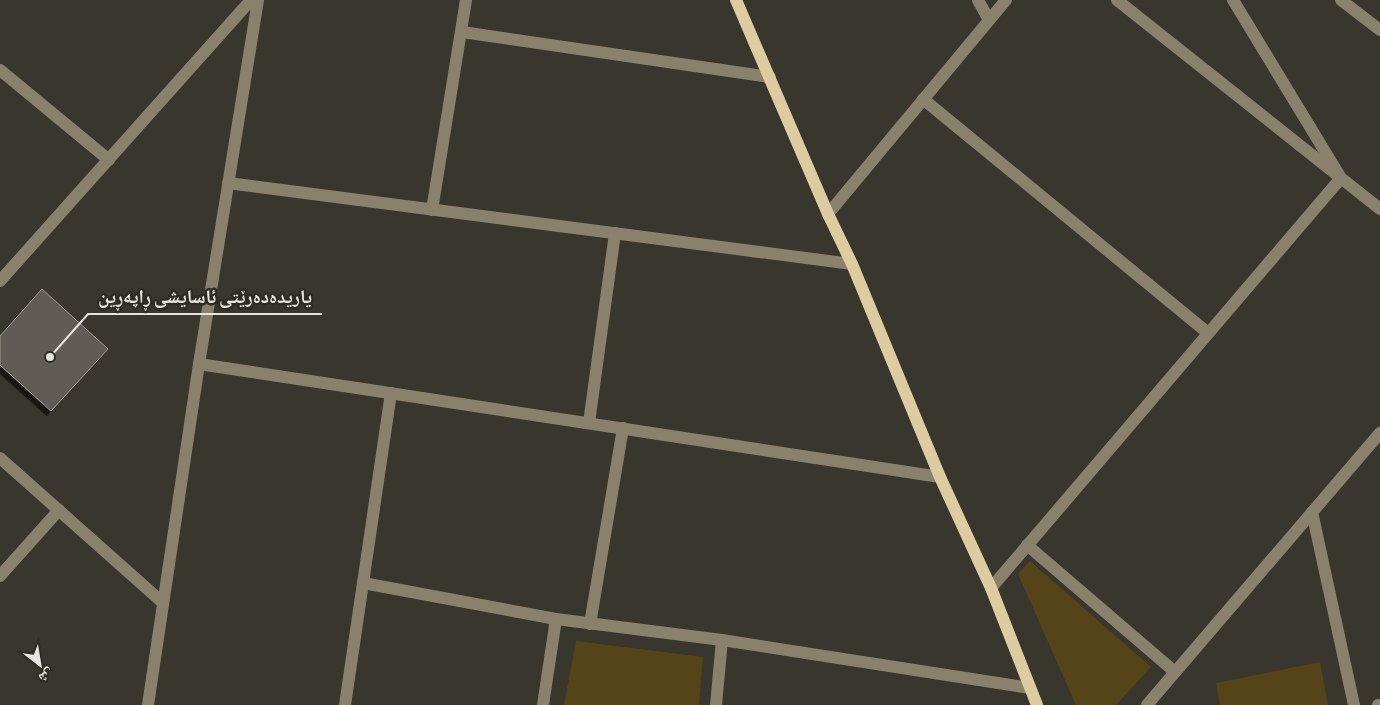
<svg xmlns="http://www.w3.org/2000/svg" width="1380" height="705" viewBox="0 0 1380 705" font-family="'Alegreya Sans','Noto Naskh Arabic',sans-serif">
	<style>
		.green { fill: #554417 }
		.building { fill: #605c54; stroke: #a09c92; filter: url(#shadow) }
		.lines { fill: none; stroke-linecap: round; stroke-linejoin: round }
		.minor { stroke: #8a816c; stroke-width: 12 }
		.major { stroke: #ddcca0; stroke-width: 12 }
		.leader { fill: none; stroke: #e7e5e0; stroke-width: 2 }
		.callout-dot { fill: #e7e5e0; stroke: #2f2c24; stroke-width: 2 }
		.callout-label { font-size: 19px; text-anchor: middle; font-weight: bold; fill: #e7e5e0; stroke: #2f2c24; stroke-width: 5; stroke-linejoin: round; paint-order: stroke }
	</style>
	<defs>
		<filter id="shadow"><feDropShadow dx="-4.5" dy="4.5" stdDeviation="0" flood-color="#0009"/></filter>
	</defs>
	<rect width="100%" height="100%" fill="#39362e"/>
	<g class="green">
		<path d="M1030,561L1151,667L1116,705H1076L1018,574Z"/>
		<path d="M576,641L703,657L699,705H564Z"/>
		<path d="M1320,662L1328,705H1220L1216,683Z"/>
	</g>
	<path class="building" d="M42,289L108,349L51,411L0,365V336Z"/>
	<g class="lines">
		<g class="minor">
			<path d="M978,0L989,20"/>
			<path d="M1117,0L1380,209"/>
			<path d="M1341,0L1380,30"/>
			<path d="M462,32L770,77"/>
			<path d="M0,70L109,160"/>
			<path d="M923,99L1208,333"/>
			<path d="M228,183L852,264"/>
			<path d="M432,210L466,0"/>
			<path d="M828,214L1006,0"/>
			<path d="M0,281L251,0"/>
			<path d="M199,364L940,477"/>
			<path d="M589,423L615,233"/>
			<path d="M0,458L162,602"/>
			<path d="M1312,512L1354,705"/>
			<path d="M1027,545L1175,672"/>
			<path d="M0,576L59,510"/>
			<path d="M363,583L556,619L722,640L1030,688"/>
			<path d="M991,588L1341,178L1233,0"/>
			<path d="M590,624L623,428"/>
			<path d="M148,705L199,364L258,0"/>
			<path d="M345,705L391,393"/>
			<path d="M543,705L556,619"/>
			<path d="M716,705L722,640"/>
			<path d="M1147,705L1380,433"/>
			<path d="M1378,705H1380"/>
		</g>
		<path class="major" d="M736,0L828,214L852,264L940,477L991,588L1037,705"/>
	</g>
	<path class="leader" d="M50 357L88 314H322"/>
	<circle class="callout-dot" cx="50" cy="357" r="5"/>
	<g class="callout-label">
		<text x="205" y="303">یاریدەدەرێتی ئاسایشی ڕاپەڕین</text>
	</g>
	<g transform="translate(40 665) rotate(149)" stroke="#2f2c24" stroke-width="4" paint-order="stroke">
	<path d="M0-4L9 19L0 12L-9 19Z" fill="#e7e5e0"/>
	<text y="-8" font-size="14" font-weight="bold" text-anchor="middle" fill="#e7e5e0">ش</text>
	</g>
</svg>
